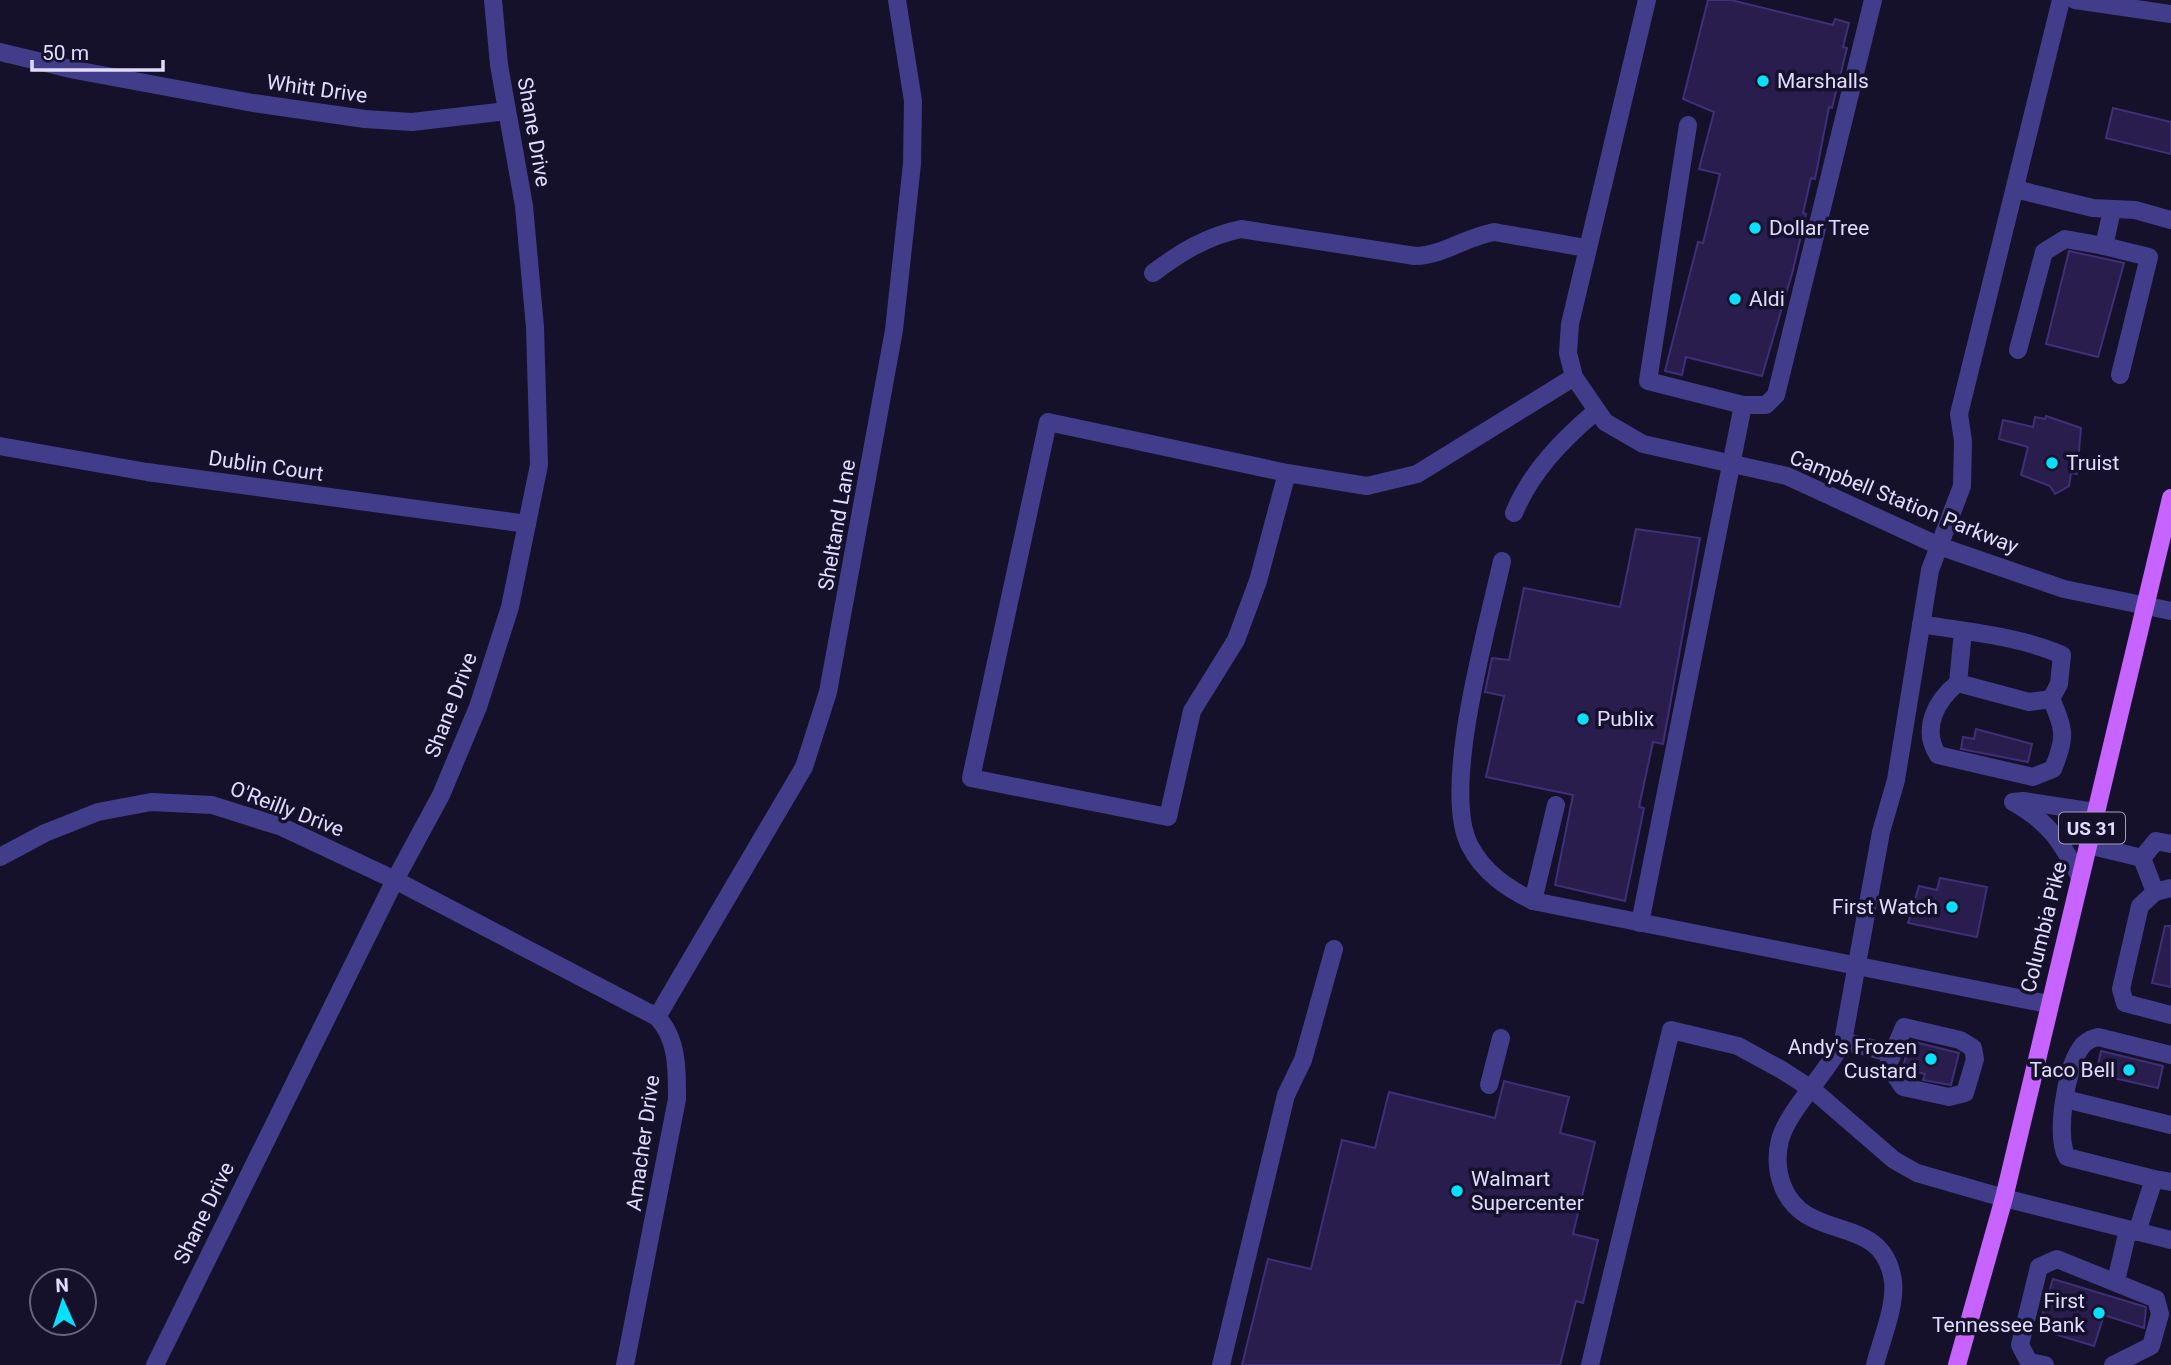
<svg xmlns="http://www.w3.org/2000/svg" width="2171" height="1365" viewBox="0 0 2171 1365" font-family="Roboto,sans-serif">
	<style>
		.building { fill: #281d4c; stroke: #3f2f78; stroke-width: 2 }
		.lines { fill: none; stroke-linecap: round; stroke-linejoin: round }
		.minor { stroke: #413d8a; stroke-width: 18 }
		.major { stroke: #c763fe; stroke-width: 18 }
		.poi-dot { fill: #08e0fe; stroke: #16112b; stroke-width: 2.5 }
		.labels { text-anchor: middle; stroke-width: 7; stroke-linejoin: round; paint-order: stroke }
		.shield { fill: #16112b; stroke: #a39ebf; stroke-width: 2 }
		.shield-label { font-size: 19px; font-weight: bold; fill: #e0dbff }
		.poi-label { font-size: 21px; fill: #e0dbff; stroke: #16112b; text-anchor: start }
		.street-label { font-size: 21px; fill: #e0dbff; stroke: #16112b }
	</style>
	<rect width="100%" height="100%" fill="#16112b"/>
	<g class="building">
		<path d="M1708,0H1731L1833,25L1835,19L1849,23L1843,47L1847,48L1832,108L1829,107L1815,179L1811,178L1803,213L1806,214L1793,270L1762,376L1686,357L1682,375L1665,371L1698,242L1703,243L1720,174L1699,169L1714,112L1683,99Z"/>
		<path d="M2113,108L2171,122V154L2106,138Z"/>
		<path d="M2069,251L2124,263L2098,357L2046,344Z"/>
		<path d="M2046,416L2081,428L2077,474L2071,473L2069,486L2055,494L2050,486L2021,475L2028,447L1999,439L2003,420L2033,427L2035,417L2045,419Z"/>
		<path d="M1636,529L1700,538L1663,744L1653,742L1639,807L1644,808L1625,901L1555,885L1573,795L1486,777L1504,696L1485,692L1492,658L1509,660L1524,588L1620,607Z"/>
		<path d="M1976,729L2032,744L2028,762L1961,749L1963,737L1974,739Z"/>
		<path d="M1940,878L1987,887L1977,937L1908,923L1919,886L1937,890Z"/>
		<path d="M2165,926H2171V987L2152,983Z"/>
		<path d="M1911,1041L1959,1053L1951,1085L1923,1080L1925,1074L1905,1069L1903,1066Z"/>
		<path d="M2101,1051L2163,1066L2158,1088L2096,1074Z"/>
		<path d="M1504,1081L1569,1097L1560,1133L1595,1142L1573,1234L1598,1240L1583,1303L1576,1301L1560,1365H1242L1268,1259L1311,1269L1342,1140L1375,1148L1389,1092L1495,1118Z"/>
		<path d="M2053,1279L2146,1307L2144,1328L2104,1315L2094,1346L2038,1329Z"/>
	</g>
	<g class="lines">
		<g class="minor">
			<path d="M1647,0L1570,324L1568,353L1574,377L1605,422L1643,444L1787,476L1939,546L2064,589L2171,611"/>
			<path d="M2075,0L2171,14"/>
			<path d="M0,52L75,70L253,103L365,119L412,122L507,111"/>
			<path d="M1688,125L1648,381L1743,405H1766L1776,395L1873,0"/>
			<path d="M2015,189L2093,208L2135,210L2171,220"/>
			<path d="M2104,246L2149,257L2120,375"/>
			<path d="M1153,273C1181,252 1207,236 1241,229L1415,256C1444,255 1466,237 1494,232L1586,248"/>
			<path d="M2018,350L2044,252L2065,239L2104,246L2112,210"/>
			<path d="M0,446L147,472L527,524"/>
			<path d="M1287,473L1258,581L1236,640L1192,711L1168,817L971,778L1048,422L1287,473L1367,486L1417,474L1574,377"/>
			<path d="M1514,513C1531,472 1561,441 1595,412"/>
			<path d="M1502,561C1488,626 1440,790 1470,846C1484,873 1507,888 1533,901L2048,1004"/>
			<path d="M1921,624C1968,632 2019,636 2062,655L2059,684L2051,699L2029,702L1958,683L1963,631"/>
			<path d="M1958,683C1936,700 1921,729 1938,755L2033,777L2053,769C2066,738 2065,729 2051,699"/>
			<path d="M2088,845L2142,858"/>
			<path d="M0,857L45,833L98,812L151,802L212,805L282,827L395,880L657,1017C678,1039 677,1070 677,1099L625,1365"/>
			<path d="M2142,858L2156,841L2171,844"/>
			<path d="M2142,858L2155,892"/>
			<path d="M2080,877C2060,840 2050,823 2013,802L2023,801L2095,812"/>
			<path d="M2171,888L2155,892L2140,906L2121,989L2125,1003L2171,1015"/>
			<path d="M1533,901L1556,805"/>
			<path d="M1640,923L1743,405"/>
			<path d="M657,1017L804,767L828,692L894,330L912,164L913,101L897,0"/>
			<path d="M1904,1027L1960,1040L1973,1048L1975,1059L1965,1093L1949,1097L1903,1087L1888,1065Z"/>
			<path d="M1843,1041L1890,1053"/>
			<path d="M1489,1085L1501,1038"/>
			<path d="M2065,1099L2171,1125"/>
			<path d="M2154,1179L2067,1157C2055,1137 2066,1068 2080,1049C2084,1042 2090,1039 2098,1037L2171,1055"/>
			<path d="M2137,1232L2154,1179L2171,1182"/>
			<path d="M2116,1281L2128,1230"/>
			<path d="M155,1365L395,880L441,795L478,707L510,607L539,465L535,327L524,206L499,65L493,0"/>
			<path d="M1221,1365L1286,1095L1303,1060L1334,949"/>
			<path d="M1590,1365L1671,1030L1738,1046L1782,1070L1813,1090L1894,1160L1917,1173L2004,1198L2171,1240"/>
			<path d="M1875,1365C1881,1340 1896,1307 1893,1281C1883,1211 1807,1245 1783,1187C1777,1172 1776,1156 1780,1140C1789,1108 1827,1074 1843,1041L1881,832L1896,780L1930,570L1962,486L1963,441L1959,414L2061,0"/>
			<path d="M2045,1365L2029,1362L2020,1345L2039,1267L2057,1259L2156,1299L2160,1314L2151,1346L2113,1365"/>
		</g>
		<path class="major" d="M1957,1365L2004,1198L2171,498"/>
	</g>
	<g class="poi-dot">
		<circle cx="1763" cy="81" r="7"/>
		<circle cx="1755" cy="228" r="7"/>
		<circle cx="1735" cy="299" r="7"/>
		<circle cx="2052" cy="463" r="7"/>
		<circle cx="1583" cy="719" r="7"/>
		<circle cx="1952" cy="907" r="7"/>
		<circle cx="1931" cy="1059" r="7"/>
		<circle cx="2129" cy="1070" r="7"/>
		<circle cx="1457" cy="1191" r="7"/>
		<circle cx="2099" cy="1313" r="7"/>
	</g>
	<g class="labels">
		<rect class="shield" x="2059" y="812.5" width="66" height="31" rx="5"/>
		<g class="shield-label">
			<text x="2092" y="835">US 31</text>
		</g>
		<g class="poi-label">
			<text x="1777" y="88">Marshalls</text>
			<text x="1769" y="235">Dollar Tree</text>
			<text x="1749" y="306">Aldi</text>
			<text x="2066" y="470">Truist</text>
			<text x="1597" y="726">Publix</text>
			<text x="1938" y="914" text-anchor="end">First Watch</text>
			<text x="1917" y="1054" text-anchor="end">Andy's Frozen<tspan x="1917" dy="24">Custard</tspan></text>
			<text x="2115" y="1077" text-anchor="end">Taco Bell</text>
			<text x="1471" y="1186">Walmart<tspan x="1471" dy="24">Supercenter</tspan></text>
			<text x="2085" y="1308" text-anchor="end">First<tspan x="2085" dy="24">Tennessee Bank</tspan></text>
		</g>
		<g class="street-label">
			<text transform="translate(317 89) rotate(8)" y="7">Whitt Drive</text>
			<text transform="translate(534 132) rotate(80)" y="7">Shane Drive</text>
			<text transform="translate(266 466) rotate(8)" y="7">Dublin Court</text>
			<text transform="translate(1904 502) rotate(22)" y="7">Campbell Station Parkway</text>
			<text transform="translate(837 525) rotate(-80)" y="7">Sheltand Lane</text>
			<text transform="translate(451 705) rotate(-69)" y="7">Shane Drive</text>
			<text transform="translate(287 809) rotate(21)" y="7">O'Reilly Drive</text>
			<text transform="translate(2044 927) rotate(-76)" y="7">Columbia Pike</text>
			<text transform="translate(643 1143) rotate(-82)" y="7">Amacher Drive</text>
			<text transform="translate(204 1213) rotate(-64)" y="7">Shane Drive</text>
		</g>
	</g>
	<g transform="translate(63 1302) rotate(357)"><circle r="33" fill="#16112b" stroke="#676280" stroke-width="2"/>
	<path d="M0-5L12 26L0 18L-12 26Z" fill="#08e0fe"/>
	<text y="-10" font-size="19" font-weight="bold" text-anchor="middle" fill="#e0dbff">N</text>
	</g>
	<path d="M32 60v10h131v-10" fill="none" stroke="#e0dbff" stroke-width="3.5"/>
	<text x="42" y="60" font-size="21" fill="#e0dbff" stroke="#16112b" stroke-width="5" paint-order="stroke">50 m</text>
</svg>
